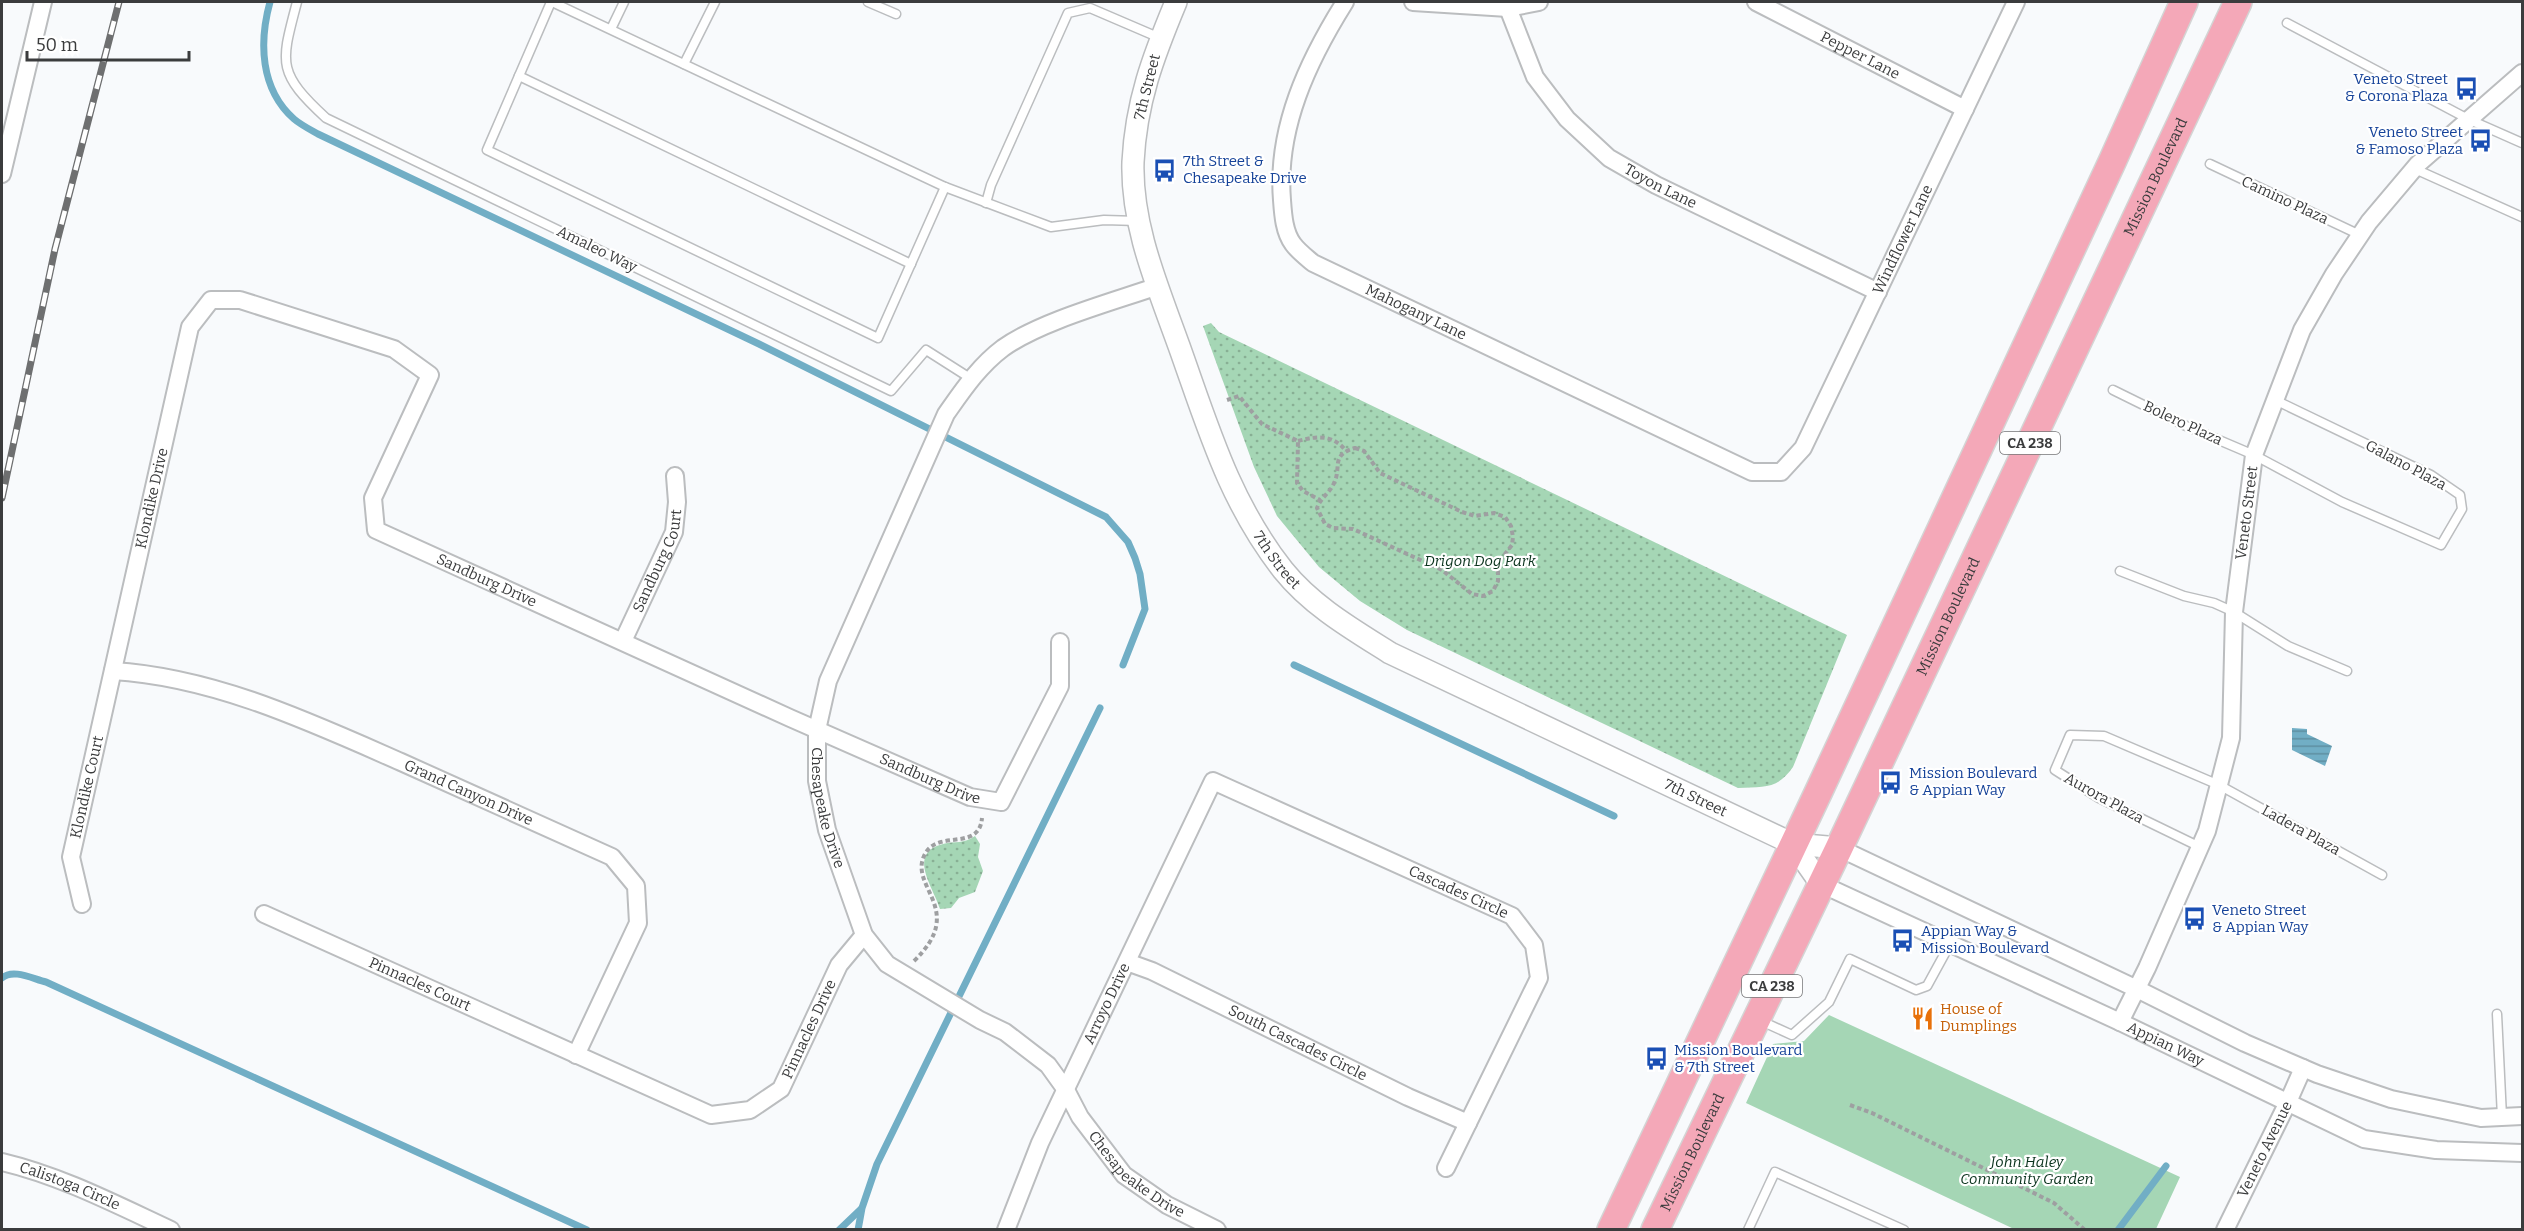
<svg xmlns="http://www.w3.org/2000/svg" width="2524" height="1231" viewBox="0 0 2524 1231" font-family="Bitter,serif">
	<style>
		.grass { fill: url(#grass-dots) }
		.garden { fill: #a5d6b5 }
		.water { fill: url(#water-rules) }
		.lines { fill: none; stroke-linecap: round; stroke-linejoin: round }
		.stream { stroke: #71aec5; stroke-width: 7 }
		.service-casing { stroke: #bbbdbf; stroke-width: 11 }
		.minor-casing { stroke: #bbbdbf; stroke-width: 20 }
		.tertiary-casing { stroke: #bbbdbf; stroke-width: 24 }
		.primary-casing { stroke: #d4d4d4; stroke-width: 30 }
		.path { stroke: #9e9fa1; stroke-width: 4; stroke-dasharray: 4.5 3; stroke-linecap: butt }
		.service { stroke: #fff; stroke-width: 8 }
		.minor { stroke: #fff; stroke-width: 16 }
		.tertiary { stroke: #fff; stroke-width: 21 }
		.primary { stroke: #f4a8b8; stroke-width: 27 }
		.rail-casing { stroke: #6e6f70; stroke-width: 7 }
		.rail { stroke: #fff; stroke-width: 4.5; stroke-dasharray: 14; stroke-linecap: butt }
		.labels { text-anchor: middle; stroke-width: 4.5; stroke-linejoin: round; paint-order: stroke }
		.shield { fill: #fff; stroke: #767677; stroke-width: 1.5 }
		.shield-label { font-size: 14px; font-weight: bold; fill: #3b3c3d }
		.street-label { font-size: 15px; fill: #3b3c3d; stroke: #fff }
		.transit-label { font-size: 15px; fill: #164399; stroke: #fff; text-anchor: start }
		.park-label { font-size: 15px; font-style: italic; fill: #0a331d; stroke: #fff }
		.food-label { font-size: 15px; fill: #c56008; stroke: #fff; text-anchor: start }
	</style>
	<defs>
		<pattern id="grass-dots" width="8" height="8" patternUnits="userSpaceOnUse" patternTransform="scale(1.5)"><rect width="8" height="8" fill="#a5d6b5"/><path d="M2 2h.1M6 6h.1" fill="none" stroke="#88af94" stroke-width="1.8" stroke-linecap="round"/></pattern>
		<pattern id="water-rules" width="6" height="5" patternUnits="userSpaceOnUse" patternTransform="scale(1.5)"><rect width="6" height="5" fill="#71aec5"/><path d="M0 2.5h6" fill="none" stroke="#5e8fa1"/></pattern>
	</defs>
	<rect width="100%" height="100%" fill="#f8fafc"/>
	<g class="grass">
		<path d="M1211,323L1219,332L1847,635L1793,767C1777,790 1764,786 1738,788L1407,630L1360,601L1319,567L1277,516L1254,467L1203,326Z"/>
		<path d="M975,836L980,844L978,857L983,871L975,892L959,898L951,908L940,909C934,888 906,853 943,844C955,841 964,844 975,836Z"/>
	</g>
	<path class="garden" d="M1829,1015L2180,1177L2156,1229H2014L1746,1103L1773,1044L1804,1041Z"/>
	<path class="water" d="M2292,728L2307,729V734L2332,746L2325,766L2292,750Z"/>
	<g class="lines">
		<g class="stream">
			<path d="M270,2C259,42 260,89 294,119C301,125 311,130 318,134L759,344L1106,517L1128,542L1135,558L1140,574L1145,609L1123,665"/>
			<path d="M1294,665L1614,816"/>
			<path d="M2,978C13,968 33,979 46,982L587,1230"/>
			<path d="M839,1230L861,1209"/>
			<path d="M858,1230L862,1208L877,1164L1100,708"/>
			<path d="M2118,1230L2166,1166"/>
		</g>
		<defs>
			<g id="service">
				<path d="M297,2C281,63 276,72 326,118L891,391L926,350L970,378"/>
				<path d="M551,2L487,150L878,338L945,187"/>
				<path d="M552,2L945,187L1051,227L1104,220L1138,221"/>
				<path d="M868,2L896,14"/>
				<path d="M2287,23L2470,120L2522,143"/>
				<path d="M611,29L624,2"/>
				<path d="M684,64L715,2"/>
				<path d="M519,76L911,264"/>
				<path d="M2210,164L2360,235"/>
				<path d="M2415,169L2522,217"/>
				<path d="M986,203L991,185L1068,13L1090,8L1160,38"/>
				<path d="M2113,390L2186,426L2254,455L2342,502L2441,545L2462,509L2460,495L2431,475L2275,400"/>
				<path d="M2120,571L2184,596L2214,603L2234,612L2288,646L2347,671"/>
				<path d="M2200,847L2099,798L2055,770L2070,735L2104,736L2219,785L2382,875"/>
				<path d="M2497,1014L2502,1117"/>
				<path d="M1759,1020L1792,1035L1829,1002L1850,959L1916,990L1927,986L1950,944"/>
				<path d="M1748,1230L1775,1172L1904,1230"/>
			</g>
			<g id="minor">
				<path id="s1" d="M1345,2C1308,61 1276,128 1282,200C1283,214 1284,232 1293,244C1298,251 1306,257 1313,263L1752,472H1781L1803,448L2016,2"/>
				<path d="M1413,2L1508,8L1539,2"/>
				<path id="s2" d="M1756,2L1965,109"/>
				<path id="s3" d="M1508,8L1535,77L1567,119L1609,158L1656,185L1878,292"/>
				<path d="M2,174L43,2"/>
				<path id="s4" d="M1158,286C1112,302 1041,321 1003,348C979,366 963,390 946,414L828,681L817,730V781L827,830L864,935L887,964L980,1020L1005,1032L1048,1065L1066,1090L1080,1117L1124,1175L1167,1205L1217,1230"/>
				<path id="s5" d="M623,641L674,532L677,502L675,476"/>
				<path id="s6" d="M113,671C214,677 310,722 401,762C471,794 542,825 612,857L636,886L638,923L576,1055"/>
				<path d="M1839,848L2137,989L2245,1043L2317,1074L2391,1099L2481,1118L2522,1116"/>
				<path id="s7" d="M1821,884L2120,1022L2364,1139L2436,1150L2522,1153"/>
				<path id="s8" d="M82,904L71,857L190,327L211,300H240L394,349L430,375L373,498L376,530L790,718L970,797L1001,802L1060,686V642"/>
				<path id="s9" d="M264,914L711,1115L750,1110L781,1089L839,965L864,935"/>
				<path id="s10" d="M1127,962L1152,971L1408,1097L1468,1123"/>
				<path id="s11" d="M2120,1022L2147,968L2207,831L2231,738L2234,612L2254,455L2302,330L2334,274L2369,222L2418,164L2522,73"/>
				<path id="s12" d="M2,1162C61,1176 115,1204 171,1230"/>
				<path id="s13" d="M1006,1230L1040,1143L1213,781L1512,916L1534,945L1539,978L1446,1168"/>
				<path id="s14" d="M2225,1230L2288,1102L2303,1068"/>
			</g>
			<g id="tertiary">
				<path id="s15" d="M1176,2C1153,57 1136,102 1133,162C1131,226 1158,287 1179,346C1208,427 1229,501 1283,570C1312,606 1352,629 1390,653L1793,844L1839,848"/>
				<path d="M1793,844L1821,884"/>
			</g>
			<g id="primary">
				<path d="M1611,1230L1818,793L2112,162L2184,2"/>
				<path id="s16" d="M1655,1230L1839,848L2238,2"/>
			</g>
		</defs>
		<use href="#service" class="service-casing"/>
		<use href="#minor" class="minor-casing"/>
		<use href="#tertiary" class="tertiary-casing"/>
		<use href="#primary" class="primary-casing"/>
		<g class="path">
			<path d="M1227,400L1239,396L1262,424L1298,441L1297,483L1303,491L1320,500"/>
			<path d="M1298,441C1316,436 1333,434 1346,451"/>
			<path d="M1355,448L1364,451L1380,473L1462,512L1475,516L1494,513L1505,517L1511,526L1513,537L1512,545L1498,563V581L1493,591L1483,596L1472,594L1442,570L1353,529L1333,528L1325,524L1317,508C1321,497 1330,493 1334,483C1342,467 1330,455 1355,448Z"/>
			<path d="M914,961C968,909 907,887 925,854C938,829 979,852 982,818"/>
			<path d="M1850,1105L1872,1113L2054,1203L2085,1230"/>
		</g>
		<use href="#service" class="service"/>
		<use href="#minor" class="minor"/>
		<use href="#tertiary" class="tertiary"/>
		<use href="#primary" class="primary"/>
		<defs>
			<path id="rail" d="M2,498L55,249L119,2"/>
		</defs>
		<use href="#rail" class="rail-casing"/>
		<use href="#rail" class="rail"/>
	</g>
	<defs>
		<symbol id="bus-bare" viewBox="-9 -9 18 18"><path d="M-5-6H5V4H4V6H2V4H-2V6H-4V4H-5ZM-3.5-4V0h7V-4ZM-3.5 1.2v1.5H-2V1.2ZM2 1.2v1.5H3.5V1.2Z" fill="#1a4fb4" stroke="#fff" stroke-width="2.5" paint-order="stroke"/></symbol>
		<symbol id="restaurant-bare" viewBox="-9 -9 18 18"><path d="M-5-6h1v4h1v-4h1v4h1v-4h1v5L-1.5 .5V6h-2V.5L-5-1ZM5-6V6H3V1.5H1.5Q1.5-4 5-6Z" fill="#e8710a" stroke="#fff" stroke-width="2.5" paint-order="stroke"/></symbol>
	</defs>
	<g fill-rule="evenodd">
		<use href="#bus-bare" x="2450" y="72" width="33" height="33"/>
		<use href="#bus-bare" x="2464" y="124" width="33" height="33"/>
		<use href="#bus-bare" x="1148" y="154" width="33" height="33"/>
		<use href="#bus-bare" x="1874" y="766" width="33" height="33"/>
		<use href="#bus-bare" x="2178" y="902" width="33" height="33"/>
		<use href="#bus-bare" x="1886" y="924" width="33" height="33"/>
		<use href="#restaurant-bare" x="1906" y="1002" width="33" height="33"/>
		<use href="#bus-bare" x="1640" y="1042" width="33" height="33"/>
	</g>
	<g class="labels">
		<g class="shield">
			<rect x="2000" y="432" width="60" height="22" rx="4.5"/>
			<rect x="1742" y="975" width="60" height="22" rx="4.5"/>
		</g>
		<g class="shield-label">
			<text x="2030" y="448">CA 238</text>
			<text x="1772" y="991">CA 238</text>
		</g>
		<g class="street-label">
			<text dy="5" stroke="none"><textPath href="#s2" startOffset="117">Pepper Lane</textPath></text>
			<text transform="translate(1147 87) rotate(-76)" y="5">7th Street</text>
			<text dy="5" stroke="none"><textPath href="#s16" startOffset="1166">Mission Boulevard</textPath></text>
			<text dy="5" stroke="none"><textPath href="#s3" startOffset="243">Toyon Lane</textPath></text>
			<text transform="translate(2285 200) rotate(25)" y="5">Camino Plaza</text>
			<text dy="5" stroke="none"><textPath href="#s1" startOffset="1064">Windflower Lane</textPath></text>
			<text transform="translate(597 249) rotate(26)" y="5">Amaleo Way</text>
			<text dy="5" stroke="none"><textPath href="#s1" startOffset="399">Mahogany Lane</textPath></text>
			<text transform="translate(2183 423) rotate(25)" y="5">Bolero Plaza</text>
			<text transform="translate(2406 465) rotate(28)" y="5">Galano Plaza</text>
			<text dy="5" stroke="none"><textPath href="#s8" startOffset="416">Klondike Drive</textPath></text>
			<text dy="5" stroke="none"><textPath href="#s11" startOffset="532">Veneto Street</textPath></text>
			<text dy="5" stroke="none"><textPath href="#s15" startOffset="594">7th Street</textPath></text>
			<text dy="5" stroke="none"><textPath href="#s5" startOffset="88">Sandburg Court</textPath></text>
			<text dy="5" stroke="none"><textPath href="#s8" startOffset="1150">Sandburg Drive</textPath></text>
			<text dy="5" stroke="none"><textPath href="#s16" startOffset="680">Mission Boulevard</textPath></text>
			<text dy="5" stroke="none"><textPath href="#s8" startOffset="1636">Sandburg Drive</textPath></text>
			<text dy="5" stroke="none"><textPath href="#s8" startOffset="120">Klondike Court</textPath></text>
			<text dy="5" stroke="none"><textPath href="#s6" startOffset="378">Grand Canyon Drive</textPath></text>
			<text dy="5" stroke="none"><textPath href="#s15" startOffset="1080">7th Street</textPath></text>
			<text transform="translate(2104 798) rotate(29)" y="5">Aurora Plaza</text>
			<text dy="5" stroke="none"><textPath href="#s4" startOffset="676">Chesapeake Drive</textPath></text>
			<text transform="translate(2301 830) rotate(29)" y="5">Ladera Plaza</text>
			<text dy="5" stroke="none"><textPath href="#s13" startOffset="764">Cascades Circle</textPath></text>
			<text dy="5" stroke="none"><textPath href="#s9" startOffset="171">Pinnacles Court</textPath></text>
			<text dy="5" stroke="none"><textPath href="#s13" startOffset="248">Arroyo Drive</textPath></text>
			<text dy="5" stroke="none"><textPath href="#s9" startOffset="633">Pinnacles Drive</textPath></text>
			<text dy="5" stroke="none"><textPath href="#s10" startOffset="189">South Cascades Circle</textPath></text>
			<text dy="5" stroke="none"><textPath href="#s7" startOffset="380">Appian Way</textPath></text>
			<text dy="5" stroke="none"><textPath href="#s14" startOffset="90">Veneto Avenue</textPath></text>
			<text dy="5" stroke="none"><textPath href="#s16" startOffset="86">Mission Boulevard</textPath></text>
			<text dy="5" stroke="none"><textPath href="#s4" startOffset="1180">Chesapeake Drive</textPath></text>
			<text dy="5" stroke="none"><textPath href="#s12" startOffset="72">Calistoga Circle</textPath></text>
		</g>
		<g class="transit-label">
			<text x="2448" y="84" text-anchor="end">Veneto Street<tspan x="2448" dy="17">&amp; Corona Plaza</tspan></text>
			<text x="2463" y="137" text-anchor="end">Veneto Street<tspan x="2463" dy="17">&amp; Famoso Plaza</tspan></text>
			<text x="1183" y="166">7th Street &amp;<tspan x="1183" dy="17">Chesapeake Drive</tspan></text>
			<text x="1909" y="778">Mission Boulevard<tspan x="1909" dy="17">&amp; Appian Way</tspan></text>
			<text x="2212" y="915">Veneto Street<tspan x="2212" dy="17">&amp; Appian Way</tspan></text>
			<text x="1921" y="936">Appian Way &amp;<tspan x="1921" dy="17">Mission Boulevard</tspan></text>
			<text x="1674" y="1055">Mission Boulevard<tspan x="1674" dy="17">&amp; 7th Street</tspan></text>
		</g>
		<g class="park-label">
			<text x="1480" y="566">Drigon Dog Park</text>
			<text x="2027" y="1167">John Haley<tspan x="2027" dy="17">Community Garden</tspan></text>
		</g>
		<g class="food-label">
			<text x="1940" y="1014">House of<tspan x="1940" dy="17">Dumplings</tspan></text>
		</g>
	</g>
	<rect width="2524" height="1231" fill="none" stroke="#3b3c3d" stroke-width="6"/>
	<path d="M27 51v9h162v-9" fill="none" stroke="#3b3c3d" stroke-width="3"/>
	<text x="36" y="51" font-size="18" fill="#3b3c3d" stroke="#ffffff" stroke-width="4.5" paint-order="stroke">50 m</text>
</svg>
